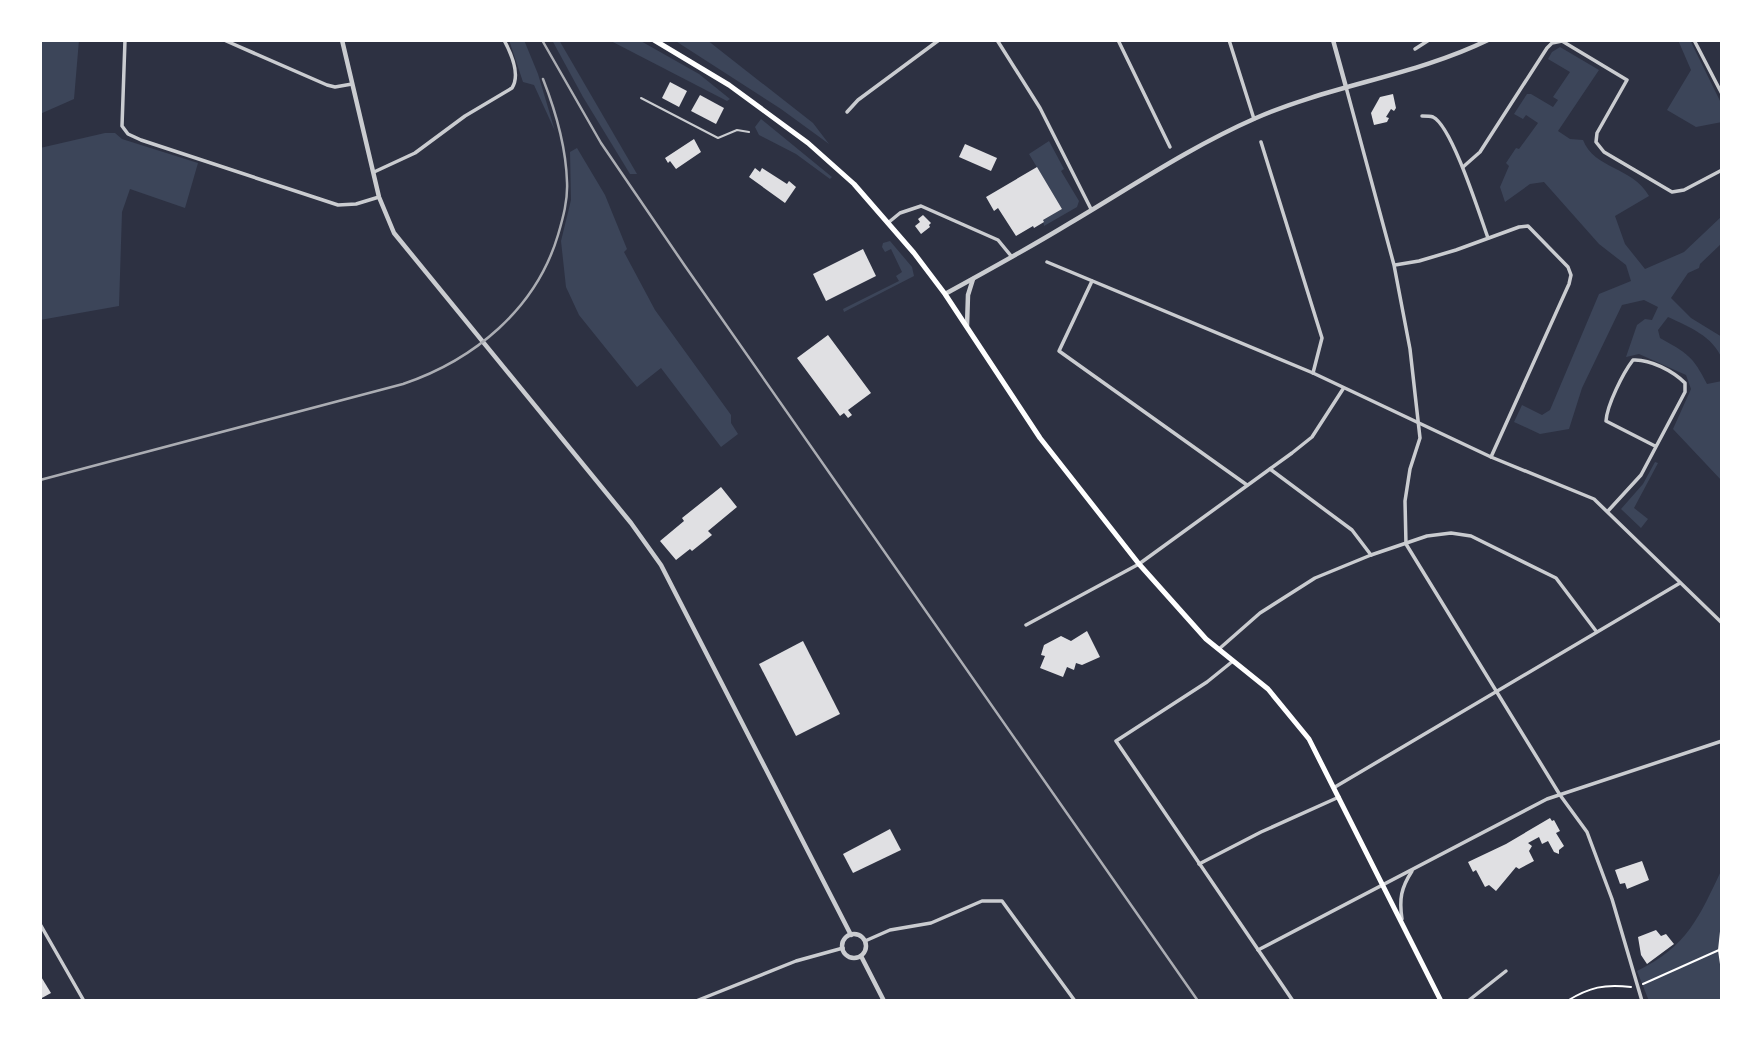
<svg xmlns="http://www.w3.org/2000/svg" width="1762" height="1041" viewBox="0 0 1762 1041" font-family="Manrope,sans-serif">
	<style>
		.green { fill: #3c4559 }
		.building { fill: #e0e0e3 }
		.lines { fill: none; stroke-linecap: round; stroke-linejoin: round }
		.path { stroke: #fff; stroke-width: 2 }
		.service { stroke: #caccd0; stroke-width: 2 }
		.minor { stroke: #caccd0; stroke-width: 3.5 }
		.tertiary { stroke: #caccd0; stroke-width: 4.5 }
		.primary { stroke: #fff; stroke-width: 5 }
		.rail { stroke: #abadb3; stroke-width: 2.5 }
	</style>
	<rect width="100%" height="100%" fill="#2d3142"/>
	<g class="green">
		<path d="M40,40H79L74,99L40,114Z"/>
		<path d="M509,40H524L538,74L555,131L534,85L523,82Z"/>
		<path d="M552,40H559L637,174H630L583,97Z"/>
		<path d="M609,40H639L699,74L730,99L727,101Z"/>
		<path d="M674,40H707L813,123L829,144L781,109Z"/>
		<path d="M1678,40H1690L1722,105V122L1696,127L1667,110L1691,70Z"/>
		<path d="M1560,47L1599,70L1558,131L1570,139L1583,140C1594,169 1633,167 1649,196L1615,216L1625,244L1645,269L1684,252L1722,216V243L1700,264L1699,268L1688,273L1671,298L1691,318L1722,337V359C1713,336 1689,327 1668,317L1658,330L1660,338C1687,353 1693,356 1707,384L1722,381V481L1673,429L1691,389L1686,375L1639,354L1626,357L1637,325L1645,319L1652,320L1658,307L1644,300L1622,305L1582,388L1569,429L1540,434L1514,422L1522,405L1542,415L1550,410L1599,294L1631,281L1626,265L1599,244L1544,182L1530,184L1505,202L1500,187L1509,166L1506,163L1516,148L1519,149L1538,123L1526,115L1523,119L1514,114L1527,94H1531L1553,107L1558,100L1553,97L1570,72L1548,59L1552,52Z"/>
		<path d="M761,119L832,177L830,179L796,154L759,135L755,127Z"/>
		<path d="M105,133H115L122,139L198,163L185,208L130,189L122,212L119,306L40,320V148Z"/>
		<path d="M1049,141L1064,169L1061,171L1079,201L1077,207L1044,226L1043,220L1062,209L1029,154Z"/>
		<path d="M577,148L605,195L627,249L624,252L655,310L731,415V423L738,434L721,447L661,368L637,387L579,315L566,287L561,241L571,200L570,152Z"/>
		<path d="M890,241L912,267L914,276L844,312L843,309L899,281L896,276L902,272L891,249L885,252L882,247L883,243Z"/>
		<path d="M1655,462L1658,463L1634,508L1648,519L1641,528L1621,509L1643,484Z"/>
		<path d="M1722,869V1001H1649L1637,971C1688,946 1699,917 1722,869Z"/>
	</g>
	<g class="building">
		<path d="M670,82L687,91L679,107L662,98Z"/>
		<path d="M1393,94L1396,108L1394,111L1391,109L1386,117L1389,118L1387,122L1374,125L1371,113L1380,97Z"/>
		<path d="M700,95L724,108L716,124L691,111Z"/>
		<path d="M694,139L701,152L676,169L670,161L668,163L665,158Z"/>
		<path d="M965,144L997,158L991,171L959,157Z"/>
		<path d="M1037,167L1062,209L1043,220L1044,222L1034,228L1033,226L1016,236L998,208L994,211L986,197Z"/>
		<path d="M755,168L760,172L762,168L787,184L789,181L796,187L785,203L749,177Z"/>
		<path d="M923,215L931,223L929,225L930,227L921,234L915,226L920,222L918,219Z"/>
		<path d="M863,249L876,276L826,301L813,274Z"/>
		<path d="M828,335L871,393L848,410L852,415L848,418L844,413L840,416L797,358Z"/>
		<path d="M721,487L737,507L708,531L712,535L692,551L690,549L676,560L660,541L684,521L682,518Z"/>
		<path d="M1087,631L1100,657L1082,665L1076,663L1074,670L1067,667L1063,677L1040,668L1045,656L1041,655L1044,645L1061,636L1071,641Z"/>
		<path d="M803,641L840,714L796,736L759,664Z"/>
		<path d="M1550,818L1552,821L1554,820L1560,831L1556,833L1564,846L1559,850V854L1554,852L1548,841L1542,844L1539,837L1528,843L1532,846L1529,851L1534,861L1519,869L1516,867L1496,891L1489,885L1485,887L1476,870L1473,872L1468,862L1506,844Z"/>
		<path d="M890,829L901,850L853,873L843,854Z"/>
		<path d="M1642,861L1649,880L1627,889L1625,883L1620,884L1615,870Z"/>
		<path d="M1656,930L1661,936L1666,934L1674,944L1647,964L1641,955L1638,937Z"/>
		<path d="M40,975L51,993L40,999Z"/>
	</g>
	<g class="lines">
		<g class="path">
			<path d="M1722,922L1719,950L1722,971"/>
			<path d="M1643,984L1719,950"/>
			<path d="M1567,1001C1590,987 1604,984 1631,987"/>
		</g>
		<path class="service" d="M641,98L718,138L737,130L749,132"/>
		<g class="minor">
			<path d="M125,40L122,126L128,134L141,140L338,205L356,204L379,197"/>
			<path d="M224,40L327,85L335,87L352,84"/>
			<path d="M765,40H778"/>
			<path d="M997,40L1040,108L1091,209"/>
			<path d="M1118,40L1170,147"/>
			<path d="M1229,40L1254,119"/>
			<path d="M1694,40L1722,94"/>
			<path d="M1415,49L1429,40"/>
			<path d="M1346,87L1394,265L1410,349L1420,438L1410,469L1405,501L1406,544L1560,795L1587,832L1612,899L1642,1001"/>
			<path d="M847,112L858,100L939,40"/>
			<path d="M1422,116C1425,116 1430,116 1433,117C1452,126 1480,216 1488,238"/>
			<path d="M1261,142L1322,338L1313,373"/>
			<path d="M1463,167L1480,152L1547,48L1552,43L1562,41L1627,80L1597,133L1596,142L1604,152L1672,192L1684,190L1722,170"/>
			<path d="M374,172L415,153L465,116L512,88C521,74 511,53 504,40"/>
			<path d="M889,222L900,213L921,206L998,240L1012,257"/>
			<path d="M1047,262L1313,373L1491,457L1594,499L1722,623"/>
			<path d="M1395,265L1419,261L1456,250L1519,227L1528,226L1568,267L1571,275L1569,284L1491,457"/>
			<path d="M1092,281L1059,351L1247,485"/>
			<path d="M1270,469L1352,530L1371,555"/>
			<path d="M1608,511L1641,475L1685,392V383C1673,371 1650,359 1633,360C1623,373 1607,405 1606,421L1655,446"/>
			<path d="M1026,625L1139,564L1292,453L1312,437L1343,389"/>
			<path d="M1219,649L1260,613L1315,578L1371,555L1427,536L1451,533L1471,536L1556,578L1596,631"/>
			<path d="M1233,661L1207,682L1116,741L1293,1001"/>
			<path d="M1335,787L1680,583"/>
			<path d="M1199,864L1261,832L1339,797"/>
			<path d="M1402,919C1399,899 1401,888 1412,871"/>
			<path d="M40,924L84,1001"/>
			<path d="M865,941L890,930L931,923L982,901H1002L1075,1001"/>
			<path d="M1258,950L1547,799L1722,741"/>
			<path d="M696,1001L796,961L843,948"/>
			<path d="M1468,1001L1506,971"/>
		</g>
		<g class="tertiary">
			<path d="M342,40L379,197L394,233L631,523L661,565L851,935"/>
			<path d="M1333,40L1346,87"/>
			<path d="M945,294C987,271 1029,248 1070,223C1131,187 1190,147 1256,118C1331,85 1414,76 1488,40"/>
			<path d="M967,326L968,295L973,279"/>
			<circle cx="854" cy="946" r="12"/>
			<path d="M861,956L884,1001"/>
		</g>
		<path class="primary" d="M654,40L729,85L808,143L854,184L914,253L945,294L1040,438L1139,564L1206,639L1268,689L1309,739L1441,1001"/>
		<g class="rail">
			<path d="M542,40L601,143L685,266L1198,1001"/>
			<path d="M40,480L403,384C474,360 536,309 558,235C563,218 568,200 567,182C566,146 556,112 543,79"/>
		</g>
	</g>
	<rect width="1762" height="1041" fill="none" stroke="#ffffff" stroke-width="84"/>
</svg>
